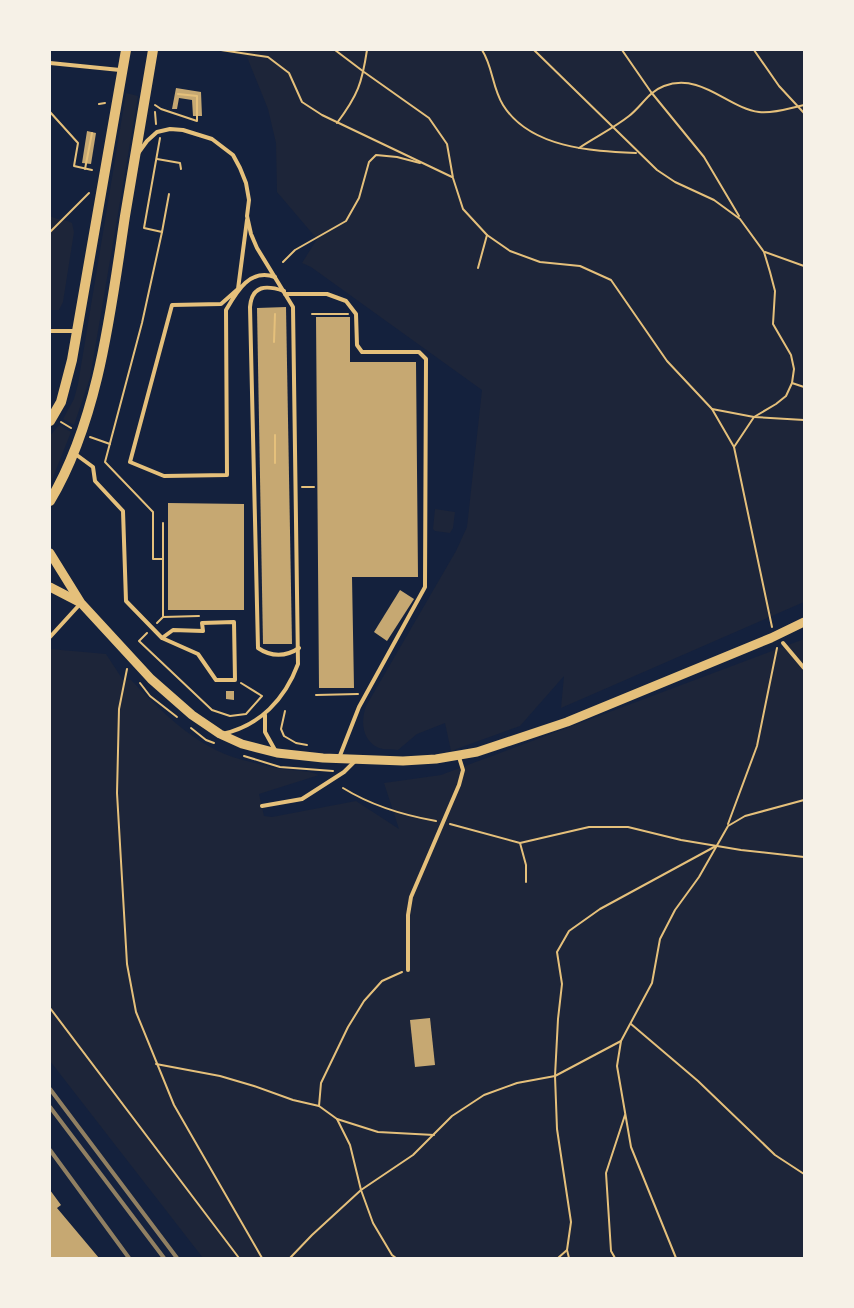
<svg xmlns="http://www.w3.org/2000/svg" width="854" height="1308" viewBox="0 0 854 1308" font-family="Raleway,sans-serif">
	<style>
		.green { fill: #1d2539 }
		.building { fill: #c6a872 }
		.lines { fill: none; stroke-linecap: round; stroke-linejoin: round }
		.path { stroke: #e5c07b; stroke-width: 2 }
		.service { stroke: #e5c07b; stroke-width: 4 }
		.tertiary { stroke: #e5c07b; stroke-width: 9 }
		.secondary { stroke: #e5c07b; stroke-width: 10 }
		.rail { stroke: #918062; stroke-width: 4 }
	</style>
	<rect width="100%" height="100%" fill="#14213d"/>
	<g class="green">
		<path d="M224,50H804V602L561,708L564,676L520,726L451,751L445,723L417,734L398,750C392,749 384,750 379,748C361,740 361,720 366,706L456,551L467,527L482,390L311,267L302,263L317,239L277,192L276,143L268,109L247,57Z"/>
		<path d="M126,93L138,96L90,378L74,425L63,419L74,399L78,384Z"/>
		<path d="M50,216C57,220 65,219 72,223L74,232L63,302L59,310H50Z"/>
		<path d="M59,425L71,432L50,485V436Z"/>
		<path d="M435,509L455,512L453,528L450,533L435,531L433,529Z"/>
		<path d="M804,639V1258H203L50,1061V649L106,654L123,680H131C165,715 201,752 251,762C262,765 272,768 283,769C294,771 309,770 319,775L259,794L264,816L272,817L356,801L399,829L384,783L441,775Z"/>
	</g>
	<g class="building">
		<path d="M176,88L201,92L202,116H193L192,100L179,98L177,109H172Z"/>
		<path d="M87,131L96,133L91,164L82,163Z"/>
		<path d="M286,307L292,644H263L257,308Z"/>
		<path d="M316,317H350V362H416L418,577H352L354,688H319Z"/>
		<path d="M168,503L244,504V610H168Z"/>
		<path d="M400,590L414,599L387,641L374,632Z"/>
		<path d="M226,691H234V700L226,699Z"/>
		<path d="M430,1018L435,1065L415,1067L410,1020Z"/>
		<path d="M50,1190L61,1205L57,1208L99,1258H50Z"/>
	</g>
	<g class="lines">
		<g class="path">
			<path d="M221,50L268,57L289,73L302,102L322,115L452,177"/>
			<path d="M335,50L364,72L429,118L447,144L453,178L463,209L487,235L510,251L540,262L580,266L611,280L667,361L712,409L734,447L772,627"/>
			<path d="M482,50C493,67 492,87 503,105C530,148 591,151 636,153"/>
			<path d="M534,50L657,170L675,182L714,200L740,219L764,252L770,272L775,291L773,324L791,355L794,369L792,383L786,396L776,404L754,417L734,447"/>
			<path d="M622,50L651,92L704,157L739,216"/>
			<path d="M754,50L779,86L804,113"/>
			<path d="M99,104L105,103"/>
			<path d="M155,105L161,109L197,121V96L178,94"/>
			<path d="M50,112L78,143L74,166L92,170"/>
			<path d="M155,112L156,124"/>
			<path d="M337,123C358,95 362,83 367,50"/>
			<path d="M160,138L144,228L162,232L169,194"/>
			<path d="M579,148C595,137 614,128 629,116C642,106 648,92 664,86C701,72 728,108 759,112C773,114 790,108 804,105"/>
			<path d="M157,159L180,163L181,169"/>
			<path d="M85,169L92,133"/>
			<path d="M50,232L89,193"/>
			<path d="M162,232L142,323L105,462L153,512V559H162"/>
			<path d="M765,252L804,266"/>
			<path d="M283,262L295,250L346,221L359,198L369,162L376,155L397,157L420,163"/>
			<path d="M478,268L487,235"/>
			<path d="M312,314H348"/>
			<path d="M274,342L275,314"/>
			<path d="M792,383L804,387"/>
			<path d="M712,409L754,417L804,420"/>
			<path d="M61,422L71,428"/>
			<path d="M90,437L110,444"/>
			<path d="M275,463V435"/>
			<path d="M302,487H314"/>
			<path d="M163,617L199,616"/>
			<path d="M157,623L163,617V523"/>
			<path d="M147,633L139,641L212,710L230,716L246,714L262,696L241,683"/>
			<path d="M127,669L119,709L117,793L127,964L136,1012L174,1105L262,1258"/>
			<path d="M140,683L150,696L177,717"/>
			<path d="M316,695L358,694"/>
			<path d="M285,711L281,729L284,736L296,743L307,745"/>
			<path d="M191,728L206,740L214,743"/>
			<path d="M244,756L280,767L333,771"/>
			<path d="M343,788C372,806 402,815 436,821"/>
			<path d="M450,824L520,843L589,827H628L681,840L741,850L804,857"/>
			<path d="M728,824L757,746L777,648"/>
			<path d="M520,843L526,865V882"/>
			<path d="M50,1008L239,1258"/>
			<path d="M631,1024L698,1081L775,1155L804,1174"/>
			<path d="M156,1064L220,1076L254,1086L293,1100L319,1106L337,1119L350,1145L361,1190L373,1223L392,1255L396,1258"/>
			<path d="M319,1106L321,1083L348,1027L364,1001L382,981L402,972"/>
			<path d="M337,1119L378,1132L434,1135"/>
			<path d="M290,1258L312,1235L361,1190L413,1155L452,1116L484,1095L517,1083L555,1076L621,1041"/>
			<path d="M558,1258L567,1250"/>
			<path d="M569,1258L567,1250L571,1222L557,1129L555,1076L558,1019L562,984L557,952L569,931L600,909L716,846"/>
			<path d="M615,1258L611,1251L606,1173L625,1115"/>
			<path d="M676,1258L631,1147L617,1066L621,1041L652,983L660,939L675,910L699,877L728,826L745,816L804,800"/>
		</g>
		<g class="service">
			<path d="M50,63L120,70"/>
			<path d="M139,152L147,141L157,132L170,129L183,130L212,139L233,155L240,168L246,183L249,200L247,216L251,234L257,248L293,307L298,664C285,699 260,726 222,734"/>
			<path d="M247,220L238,289L221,304L172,305L130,462L164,476L227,475L226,310C237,291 250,268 275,277"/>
			<path d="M284,291C266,285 252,285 250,307L258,648C271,657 286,657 299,648"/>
			<path d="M285,294H327L346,301L356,314L357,345L362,352H419L426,359L425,587L359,707L339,758"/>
			<path d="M50,331H76"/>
			<path d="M74,453L93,467L95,481L123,511L126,601L162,638L198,654L216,680H235L234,622L202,623L203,631L173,630L162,638"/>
			<path d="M50,637L81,603"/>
			<path d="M783,643L804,668"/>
			<path d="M265,715V732L275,750"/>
			<path d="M262,806L302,799L344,772L355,761"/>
			<path d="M408,970V915L411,897L459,785L463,770L459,757"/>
		</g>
		<g class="tertiary">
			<path d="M50,553L81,603L151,679L192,715L220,734L242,744L277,753L323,758L403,761L436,759L477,752L567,722L771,638L804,622"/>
			<path d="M50,587L79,602"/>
		</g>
		<g class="secondary">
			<path d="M50,421L61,402L72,360L126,50"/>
			<path d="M50,501C99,419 111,309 125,216C134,160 144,105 153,50"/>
		</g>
		<g class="rail">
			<path d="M50,1089L177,1258"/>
			<path d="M50,1107L164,1258"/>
			<path d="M50,1150L129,1258"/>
		</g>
	</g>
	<rect width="854" height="1308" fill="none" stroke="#f6f1e7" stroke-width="102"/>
</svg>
